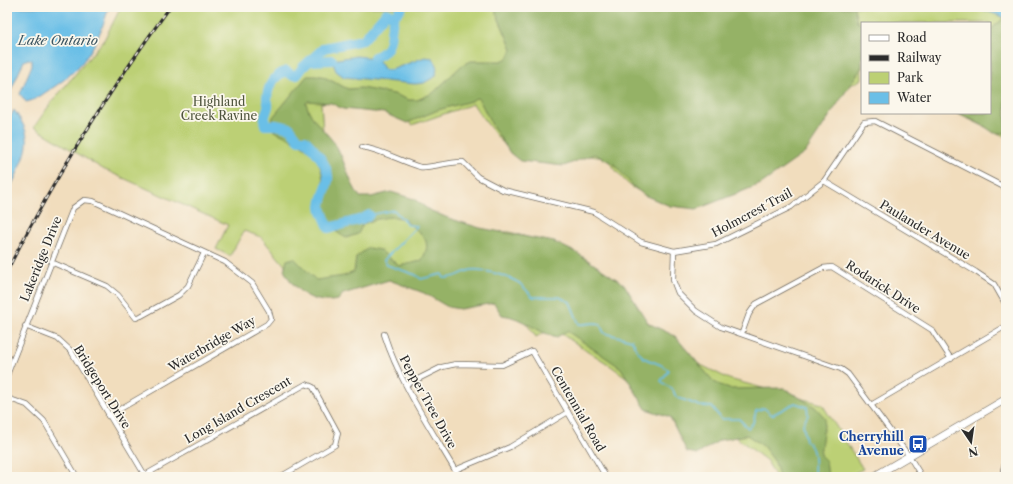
<svg xmlns="http://www.w3.org/2000/svg" width="1013" height="484" viewBox="0 0 1013 484" font-family="'Libre Caslon Text',serif">
	<style>
		.green { fill: #bcd074; stroke: #747e50 }
		.forest { fill: #95b266; stroke: #606e48 }
		.water { fill: #6bbfe7; stroke: #4b7589 }
		.lines { fill: none; stroke-linecap: round; stroke-linejoin: round }
		.stream { stroke: #6bbfe7; stroke-width: 1.5 }
		.river { stroke: #6bbfe7; stroke-width: 10 }
		.minor-casing { stroke: #70695e; stroke-width: 6 }
		.secondary-casing { stroke: #70695e; stroke-width: 8 }
		.minor { stroke: #fff; stroke-width: 4.5 }
		.secondary { stroke: #fff; stroke-width: 7 }
		.rail-casing { stroke: #2b2b2b; stroke-width: 3 }
		.rail { stroke: #fbf7ec; stroke-width: 1.5; stroke-dasharray: 4.5; stroke-linecap: butt }
		.labels { text-anchor: middle; stroke-width: 3.5; stroke-linejoin: round; paint-order: stroke }
		.park-label { font-size: 12px; fill: #4f543d; stroke: #fbf7ec }
		.street-label { font-size: 12px; fill: #2b2b2b; stroke: #fbf7ec }
		.transit-label { font-size: 12px; font-weight: bold; fill: #164399; stroke: #fbf7ec; text-anchor: end }
		.water-label { font-size: 13px; font-style: italic; fill: #3e5763; stroke: #fbf7ec }
	</style>
	<rect width="100%" height="100%" fill="#fbf7ec"/>
	<filter id="ink" filterUnits="userSpaceOnUse"><feTurbulence type="fractalNoise" baseFrequency=".025" numOctaves="2"/><feDisplacementMap in="SourceGraphic" scale="8" xChannelSelector="R" yChannelSelector="G"/><feConvolveMatrix kernelMatrix="1 2 1 2 8 2 1 2 1" color-interpolation-filters="sRGB"/></filter>
	<filter id="wash" filterUnits="userSpaceOnUse"><feTurbulence type="fractalNoise" baseFrequency=".012" numOctaves="4" result="noise"/><feDisplacementMap in="SourceGraphic" scale="16" xChannelSelector="R" yChannelSelector="G"/><feGaussianBlur stdDeviation="0.9" result="paint"/><feColorMatrix in="noise" values="0 0 0 0 0 0 0 0 0 0 0 0 0 0 0 0 0 1.4 0 .05"/><feComposite in="paint" operator="in"/></filter>
	<g filter="url(#wash)">
		<rect width="100%" height="100%" fill="#f1ddbd"/>
		<path class="green" d="M121,7H1006V137L956,113H990V23H862V79C854,84 840,89 834,97C820,113 815,137 800,151C758,195 688,222 632,187C622,180 614,167 606,158L566,153L518,158C500,142 487,124 473,104L412,125L401,115L348,101L321,103L329,213L371,209L449,230L510,232L547,243L645,319L685,357L729,379L822,404L863,469L846,477H776L767,461L732,434L649,394L608,364L552,328L536,337L500,287L401,277L307,292L261,237L244,231L230,256L216,249L228,225L103,169L34,127L51,103L104,40Z"/>
		<g class="forest">
			<path d="M492,7H854L857,21L862,26V67L805,153L761,184L697,209L670,206L644,195L634,187L614,164L594,154L564,166L520,161L510,153L492,125L479,99L476,98L471,101L438,110L407,123L384,113L343,109L331,103L308,101L306,103C311,123 329,132 338,149C346,165 349,182 360,197H371L391,192L414,199L429,210L448,218L480,228L554,242L577,253L624,284L648,323L675,336L714,382L729,389L784,388L815,407L825,418L820,455L826,461L828,477H779L775,462L763,446L747,435L720,440L698,454L687,452L670,417L646,409L621,368L567,331L557,337C537,333 523,317 502,315L494,303L460,309L448,307L424,293L389,280L343,294L338,300C313,305 295,292 284,270L287,260L294,258L316,280L344,276L354,272L356,257L368,248L380,250L399,266L421,261C432,244 426,236 410,225C407,222 404,219 400,218C388,215 374,220 363,224L358,234L346,238C304,215 336,188 315,157C305,144 289,138 274,131L272,124L273,117L307,76H322L348,89L361,88L394,94L409,100H417L433,93L461,66L471,61H501L508,58L512,49L494,8Z"/>
			<path d="M1004,18H1006V133H994L984,126L959,113H990V30Z"/>
		</g>
		<g class="water">
			<path d="M7,7H109C97,46 85,67 51,89C42,94 37,100 26,102L20,94L32,65V60L28,59L24,61L7,99Z"/>
			<path d="M975,7H1006V18Z"/>
			<path d="M356,56L377,58L385,70H391L425,57L433,58L437,65L436,76L424,83L415,84L344,77L336,71L332,60Z"/>
			<path d="M14,110C30,132 31,143 20,167C16,176 13,184 7,192V123Z"/>
		</g>
		<g class="lines">
			<path class="stream" d="M369,215L394,210L408,225L417,226L384,260L387,265L416,275L421,279L442,274L444,278C458,278 461,272 471,270C482,268 510,277 519,283C524,287 528,292 533,297H559L570,302L579,324C587,325 593,321 600,324L604,333L632,340C645,368 649,355 669,370L661,381L673,390L676,397L700,406L712,407L721,419H739L748,428L753,423L756,411L764,408L772,415L795,403L807,407L808,415L803,424L806,441C817,449 814,465 814,477"/>
			<g class="river">
				<path d="M374,57C397,50 387,32 395,15"/>
				<path d="M311,61L332,60"/>
				<path d="M369,215L362,219L329,228C327,222 322,214 321,207C321,199 327,188 328,180C330,166 314,149 305,140H299L290,128L276,125H265C263,117 266,114 268,107C269,104 267,101 267,98C268,85 274,76 286,71L292,75H297L303,67L324,48L363,40L386,13C396,16 396,15 402,7"/>
			</g>
		</g>
	</g>
	<g filter="url(#ink)">
		<g class="lines">
			<defs>
				<g id="minor">
					<path d="M362,147C382,150 400,161 420,167C429,169 450,161 463,162L478,177L503,190L594,212L641,242L674,251L716,244L791,207L824,181L864,122L875,121L1006,188"/>
					<path d="M824,181L976,272L994,284L1006,305"/>
					<path d="M674,251L673,280L678,293L696,311L721,327L841,369L848,374L909,456L922,477"/>
					<path d="M51,262L107,286L118,295L136,318L141,316L179,295L188,286L204,253"/>
					<path d="M25,326L58,339L71,351L146,477"/>
					<path d="M742,333L749,314L756,304L823,268L832,267L932,330L951,359"/>
					<path d="M384,334C400,384 433,432 459,477"/>
					<path d="M7,375L73,208L84,200L93,201L225,262L252,283L269,311L271,319L267,324L108,416"/>
					<path d="M406,385L442,367L456,364L502,365L532,351L606,477"/>
					<path d="M7,398L27,405L44,421L77,477"/>
					<path d="M871,405L1006,326"/>
					<path d="M455,470L510,447L568,412"/>
					<path d="M145,475L306,384L313,387L338,433L335,445L280,477"/>
					<path d="M1006,477L1003,470L1006,461"/>
				</g>
				<path id="secondary" d="M873,477L1006,399"/>
			</defs>
			<use href="#minor" class="minor-casing"/>
			<use href="#secondary" class="secondary-casing"/>
			<use href="#minor" class="minor"/>
			<use href="#secondary" class="secondary"/>
			<defs>
				<path id="rail" d="M7,271C54,178 109,91 170,7"/>
			</defs>
			<use href="#rail" class="rail-casing"/>
			<use href="#rail" class="rail"/>
		</g>
	</g>
	<defs>
		<symbol id="bus-square" viewBox="-11 -11 22 22"><rect x="-9" y="-9" width="18" height="18" rx="4" fill="#1a4fb4" stroke="#fbf7ec"/><path d="M-5-6H5V4H4V6H2V4H-2V6H-4V4H-5ZM-3.5-4V0h7V-4ZM-3.5 1.2v1.5H-2V1.2ZM2 1.2v1.5H3.5V1.2Z" fill="#fff"/></symbol>
	</defs>
	<g fill-rule="evenodd">
		<use href="#bus-square" x="907" y="433" width="22" height="22"/>
	</g>
	<g class="labels">
		<g class="park-label">
			<text x="219" y="106">Highland<tspan x="219" dy="14">Creek Ravine</tspan></text>
		</g>
		<g class="street-label">
			<text transform="translate(752 213) rotate(-28)" y="4">Holmcrest Trail</text>
			<text transform="translate(925 230) rotate(31)" y="4">Paulander Avenue</text>
			<text transform="translate(41 259) rotate(-68)" y="4">Lakeridge Drive</text>
			<text transform="translate(883 287) rotate(33)" y="4">Rodarick Drive</text>
			<text transform="translate(212 344) rotate(-30)" y="4">Waterbridge Way</text>
			<text transform="translate(102 387) rotate(58)" y="4">Bridgeport Drive</text>
			<text transform="translate(428 402) rotate(61)" y="4">Pepper Tree Drive</text>
			<text transform="translate(578 409) rotate(60)" y="4">Centennial Road</text>
			<text transform="translate(238 410) rotate(-30)" y="4">Long Island Crescent</text>
		</g>
		<g class="transit-label">
			<text x="904" y="441">Cherryhill<tspan x="904" dy="14">Avenue</tspan></text>
		</g>
		<g class="water-label">
			<text x="58" y="45">Lake Ontario</text>
		</g>
	</g>
	<rect width="1013" height="484" fill="none" stroke="#fbf7ec" stroke-width="24"/>
	<rect x="861" y="22" width="130" height="92" fill="#fbf7ec" stroke="#a8a59f"/>
	<rect x="869" y="35" width="20" height="6" fill="#ffffff" stroke="#a8a59f"/>
	<text x="897" y="42" font-size="12" fill="#2b2b2b">Road</text>
	<rect x="869" y="55" width="20" height="6" fill="#2b2b2b" stroke="#a8a59f"/>
	<text x="897" y="62" font-size="12" fill="#2b2b2b">Railway</text>
	<rect x="869" y="72" width="20" height="12" fill="#bcd074" stroke="#a8a59f"/>
	<text x="897" y="82" font-size="12" fill="#2b2b2b">Park</text>
	<rect x="869" y="92" width="20" height="12" fill="#6bbfe7" stroke="#a8a59f"/>
	<text x="897" y="102" font-size="12" fill="#2b2b2b">Water</text>
	<g transform="translate(971 442) rotate(167)" stroke="#fbf7ec" stroke-width="3" paint-order="stroke">
	<path d="M0-3L7 15L0 10L-7 15Z" fill="#2b2b2b"/>
	<text y="-6" font-size="11" font-weight="bold" text-anchor="middle" fill="#2b2b2b">N</text>
	</g>
</svg>
